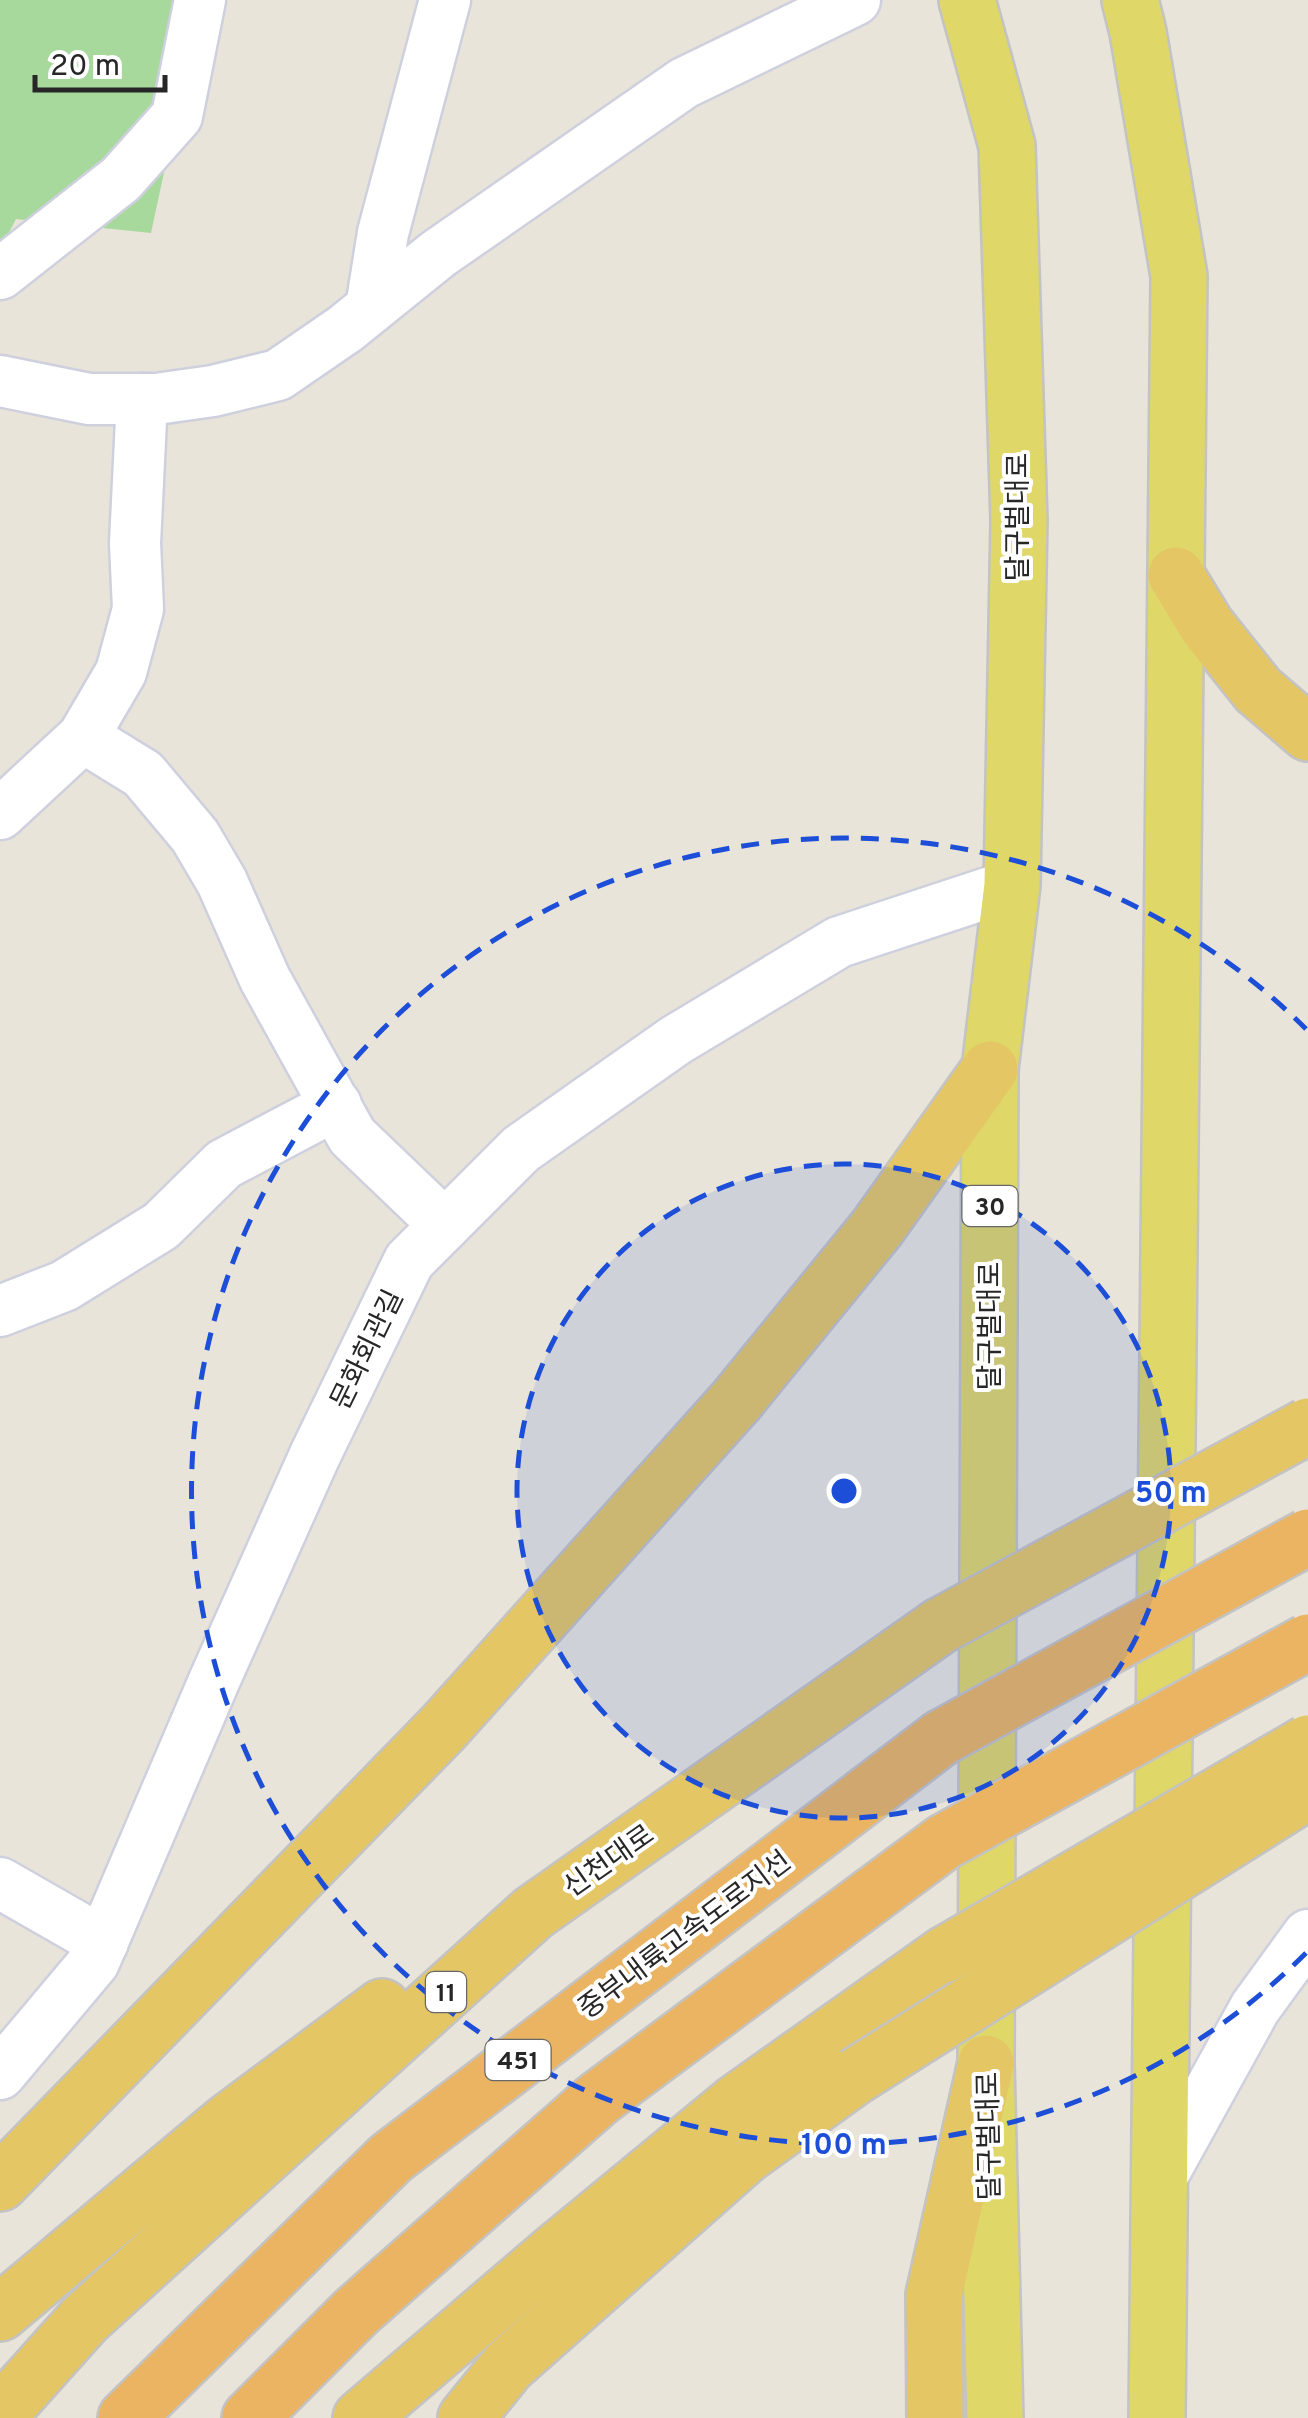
<svg xmlns="http://www.w3.org/2000/svg" width="1308" height="2418" viewBox="0 0 1308 2418" font-family="Overpass,'Noto Sans KR',sans-serif">
	<style>
		.green { fill: #a7d99c }
		.lines { fill: none; stroke-linecap: round; stroke-linejoin: round }
		.minor-casing { stroke: #cfd0de; stroke-width: 55 }
		.primary-casing { stroke: #c3c3c3; stroke-width: 60 }
		.trunk-casing { stroke: #c3c3c3; stroke-width: 60 }
		.motorway-casing { stroke: #c3c3c3; stroke-width: 60 }
		.minor { stroke: #fff; stroke-width: 50 }
		.primary { stroke: #dfd768; stroke-width: 55 }
		.trunk { stroke: #e4c665; stroke-width: 55 }
		.motorway { stroke: #eab462; stroke-width: 55 }
		.trunk-bridge-casing { stroke: #c3c3c3; stroke-width: 60; stroke-linecap: butt }
		.motorway-bridge-casing { stroke: #c3c3c3; stroke-width: 60; stroke-linecap: butt }
		.trunk-bridge { stroke: #e4c665; stroke-width: 55 }
		.motorway-bridge { stroke: #eab462; stroke-width: 55 }
		.ring { fill: none; stroke: #1d4ed8; stroke-width: 5; stroke-dasharray: 18 12 }
		.labels { text-anchor: middle; stroke-width: 8; stroke-linejoin: round; paint-order: stroke }
		.shield { fill: #fff; stroke: #686868; stroke-width: 2.5 }
		.shield-label { font-size: 25px; font-weight: bold; fill: #272727 }
		.street-label { font-size: 28px; fill: #272727; stroke: #fff }
		.centre { fill: #1d4ed8; stroke: #fff; stroke-width: 5 }
		.ring-label { font-size: 30px; text-anchor: middle; font-weight: bold; fill: #1d4ed8; stroke: #fff; stroke-width: 8; stroke-linejoin: round; paint-order: stroke }
	</style>
	<rect width="100%" height="100%" fill="#e8e4da"/>
	<path class="green" d="M0,0H201L151,233L16,219L0,250Z"/>
	<g class="lines">
		<defs>
			<g id="minor">
				<path d="M0,274L121,179L177,116L200,0"/>
				<path d="M371,308L383,233L445,0"/>
				<path d="M0,381L89,399H156L213,391L278,375L345,329L438,254L684,83L855,0"/>
				<path d="M83,737L143,774L195,836L222,882L265,979L352,1136L445,1225"/>
				<path d="M0,814L83,737L121,672L138,609L135,543L142,399"/>
				<path d="M0,1311L64,1286L161,1226L224,1164L336,1105"/>
				<path d="M0,1883L103,1942"/>
				<path d="M0,2074L94,1962L214,1681L315,1455L409,1261L521,1149L676,1040L839,942L1012,885"/>
				<path d="M1160,2180L1255,2008L1308,1935"/>
			</g>
			<g id="primary">
				<path d="M967,0L1007,146L1019,520L1012,885L990,1069L986,2063L995,2418"/>
				<path d="M1130,0L1138,32L1179,276L1157,2418"/>
			</g>
			<g id="trunk">
				<path d="M1176,575L1207,626L1258,690L1308,733"/>
				<path d="M0,2183L443,1728L736,1401L877,1228L990,1069"/>
				<path d="M0,2313L229,2121L382,2007"/>
				<path d="M0,2414L85,2319L533,1913L940,1626"/>
				<path d="M361,2418L555,2252L737,2102L944,1955"/>
				<path d="M466,2418L508,2366L745,2156L856,2076"/>
				<path d="M935,2418L934,2295L986,2063"/>
			</g>
			<g id="motorway">
				<path d="M126,2418L391,2158L941,1738"/>
				<path d="M250,2418L356,2312L598,2099L944,1842"/>
			</g>
		</defs>
		<use href="#minor" class="minor-casing"/>
		<use href="#primary" class="primary-casing"/>
		<use href="#trunk" class="trunk-casing"/>
		<use href="#motorway" class="motorway-casing"/>
		<use href="#minor" class="minor"/>
		<use href="#primary" class="primary"/>
		<use href="#trunk" class="trunk"/>
		<use href="#motorway" class="motorway"/>
		<defs>
			<g id="trunk-bridge">
				<path d="M940,1626L1308,1426"/>
				<path d="M944,1955L1308,1743"/>
				<path d="M856,2076L1308,1791"/>
			</g>
			<g id="motorway-bridge">
				<path d="M941,1738L1308,1537"/>
				<path d="M944,1842L1308,1642"/>
			</g>
		</defs>
		<use href="#trunk-bridge" class="trunk-bridge-casing"/>
		<use href="#motorway-bridge" class="motorway-bridge-casing"/>
		<use href="#trunk-bridge" class="trunk-bridge"/>
		<use href="#motorway-bridge" class="motorway-bridge"/>
	</g>
	<circle cx="844" cy="1491" r="327" fill="#1d4ed8" fill-opacity=".12"/>
	<g class="ring">
		<circle cx="844" cy="1491" r="327"/>
		<path d="M1306 1953A653 653 0 1 1 1306 1029"/>
	</g>
	<g class="labels">
		<g class="shield">
			<rect x="962.5" y="1186" width="55" height="40" rx="8"/>
			<rect x="426" y="1972" width="40" height="40" rx="8"/>
			<rect x="485.5" y="2040" width="65" height="40" rx="8"/>
		</g>
		<g class="shield-label">
			<text x="990" y="1215">30</text>
			<text x="446" y="2001">11</text>
			<text x="518" y="2069">451</text>
		</g>
		<g class="street-label">
			<text transform="translate(1017 517) rotate(-90)" y="10">달구벌대로</text>
			<text transform="translate(989 1326) rotate(-90)" y="10">달구벌대로</text>
			<text transform="translate(366 1349) rotate(-64)" y="10">문화회관길</text>
			<text transform="translate(608 1860) rotate(-35)" y="10">신천대로</text>
			<text transform="translate(684 1934) rotate(-37)" y="10">중부내륙고속도로지선</text>
			<text transform="translate(988 2136) rotate(-91)" y="10">달구벌대로</text>
		</g>
	</g>
	<circle cx="844" cy="1491" r="15" class="centre"/>
	<g class="ring-label">
		<text x="1171" y="1502">50 m</text>
		<text x="844" y="2154">100 m</text>
	</g>
	<path d="M35 75v15h130v-15" fill="none" stroke="#272727" stroke-width="5"/>
	<text x="50" y="75" font-size="30" fill="#272727" stroke="#ffffff" stroke-width="8" paint-order="stroke">20 m</text>
</svg>
